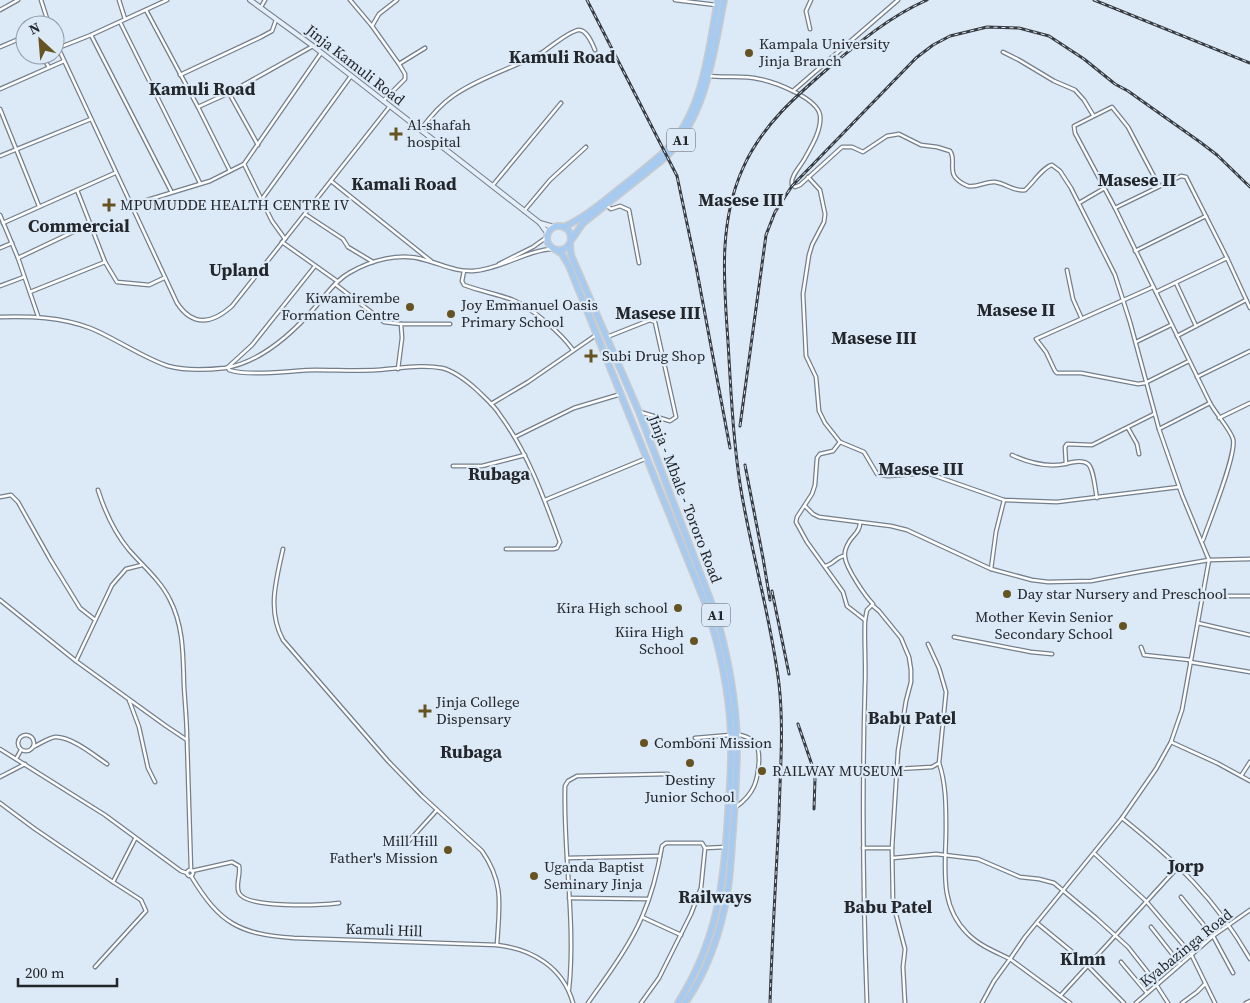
<svg xmlns="http://www.w3.org/2000/svg" width="1250" height="1003" viewBox="0 0 1250 1003" font-family="'Source Serif 4',serif">
	<style>
		.lines { fill: none; stroke-linecap: round; stroke-linejoin: round }
		.street-casing { stroke: #747f8b; stroke-width: 5 }
		.secondary-casing { stroke: #747f8b; stroke-width: 6 }
		.highway-casing { stroke: #cacbcc; stroke-width: 8 }
		.street { stroke: #fff; stroke-width: 2.5 }
		.secondary { stroke: #e5effa; stroke-width: 4 }
		.highway { stroke: #a7caf0; stroke-width: 5 }
		.rail-casing { stroke: #373c42; stroke-width: 3 }
		.rail { stroke: #dce9f7; stroke-width: 1; stroke-dasharray: 4; stroke-linecap: butt }
		.poi-dot { fill: #665321; stroke: #dce9f7; stroke-width: 2 }
		.labels { text-anchor: middle; stroke-width: 4.5; stroke-linejoin: round; paint-order: stroke }
		.shield { fill: #dce9f7; stroke: #5a6169; stroke-width: 1 }
		.shield-label { font-size: 14px; font-weight: bold; fill: #23272c }
		.poi-label { font-size: 15px; fill: #23272c; stroke: #dce9f7; text-anchor: start }
		.street-label { font-size: 15px; fill: #23272c; stroke: #dce9f7 }
		.quarter-label { font-size: 18px; font-weight: bold; fill: #23272c; stroke: #dce9f7 }
	</style>
	<rect width="100%" height="100%" fill="#dce9f7"/>
	<g class="lines">
		<defs>
			<g id="street">
				<path d="M41,0L49,25"/>
				<path d="M119,0L125,19"/>
				<path d="M350,0L372,26"/>
				<path d="M397,0L379,14L372,26L399,64"/>
				<path d="M675,0L716,5"/>
				<path d="M261,7L265,0"/>
				<path d="M0,10L18,0"/>
				<path d="M146,10L198,107L230,171"/>
				<path d="M120,22L200,183"/>
				<path d="M810,29L806,11L811,0"/>
				<path d="M91,35L171,191"/>
				<path d="M55,41L177,303C193,327 212,324 232,306L390,106"/>
				<path d="M0,47L19,39L25,40"/>
				<path d="M58,48L91,35L167,0"/>
				<path d="M1003,52L1019,60L1054,81L1075,90L1084,100L1093,115"/>
				<path d="M41,55L49,67"/>
				<path d="M180,75L261,37L272,31L276,20"/>
				<path d="M709,76C725,78 743,75 759,79C775,82 817,98 820,115C822,129 812,146 805,158C801,166 790,176 792,185L795,187L800,185L842,147H852L863,152L887,136L899,134L921,145L937,147L950,151C956,159 949,169 955,177C958,181 963,184 968,186C977,188 986,181 995,182C1005,183 1014,192 1025,190C1033,183 1043,167 1052,165L1060,171L1071,188L1115,275L1130,322L1159,429L1182,495L1209,560L1182,710L1171,742L1156,769L1122,818L1025,937L1010,959L1070,1003"/>
				<path d="M0,89L64,61"/>
				<path d="M793,91L898,0"/>
				<path d="M229,93L258,145"/>
				<path d="M383,101L405,79V74L399,64L425,48"/>
				<path d="M198,107L229,93L313,46"/>
				<path d="M0,109L39,206"/>
				<path d="M421,129C430,117 440,105 453,96C480,77 514,68 543,52C550,47 571,30 579,30C587,30 592,43 595,50"/>
				<path d="M0,156L91,119"/>
				<path d="M244,164L272,221L285,239"/>
				<path d="M808,177L820,190L825,214L824,222L812,245L809,255L803,294L806,356L816,377L819,411L825,423L840,442L864,452L877,474L888,476L927,473L1004,500L1057,502L1179,487"/>
				<path d="M331,181L431,261"/>
				<path d="M493,185L561,103"/>
				<path d="M1159,186L1128,127L1112,107L1074,126L1075,133L1115,208L1210,403C1216,414 1230,429 1233,439C1237,454 1209,522 1203,540"/>
				<path d="M77,190L105,262L117,282L149,285L164,278"/>
				<path d="M262,199L351,76"/>
				<path d="M1079,203L1103,189"/>
				<path d="M131,205L210,181L244,164L321,53"/>
				<path d="M606,205L611,209L620,206L629,210L639,263"/>
				<path d="M1115,208L1181,176L1186,177L1227,258L1250,308"/>
				<path d="M524,211L550,180L586,147"/>
				<path d="M305,214L343,239L348,247L373,262"/>
				<path d="M0,215L18,258L38,316"/>
				<path d="M3,223L115,173"/>
				<path d="M282,242L337,281"/>
				<path d="M0,248L12,243"/>
				<path d="M1135,251L1206,216"/>
				<path d="M18,258L90,224"/>
				<path d="M499,264L533,247L547,237"/>
				<path d="M315,266L252,345L228,367L229,370C250,377 293,370 316,370C337,370 357,371 377,370C398,369 421,364 442,368C455,371 467,381 477,390C485,398 494,405 500,415C528,453 544,498 560,542L557,548L553,549H506"/>
				<path d="M1067,270L1073,299L1081,317"/>
				<path d="M464,271L462,281L464,285C480,291 497,294 513,300C532,308 561,333 573,350"/>
				<path d="M1176,283L1196,326"/>
				<path d="M335,284L384,322L401,324H450"/>
				<path d="M0,286L24,277"/>
				<path d="M1153,287L1036,339L1046,352L1055,371L1057,373H1081L1138,384L1145,383L1189,361"/>
				<path d="M30,292L105,262"/>
				<path d="M1156,292L1227,258"/>
				<path d="M0,317C30,316 61,317 90,328C115,338 143,358 168,366C186,371 206,370 225,368C262,362 293,333 317,305C327,294 336,280 349,273C371,260 400,252 425,260C441,264 456,272 473,271C501,269 527,250 553,249"/>
				<path d="M1177,336L1246,300"/>
				<path d="M607,337L650,320L655,322L676,417L670,421L640,412"/>
				<path d="M1136,342L1171,325"/>
				<path d="M398,369L402,338L401,324"/>
				<path d="M1197,377L1250,351"/>
				<path d="M491,404L528,382L596,335"/>
				<path d="M1219,418L1250,403"/>
				<path d="M1128,428L1137,444L1139,454"/>
				<path d="M1159,429L1210,403"/>
				<path d="M515,437L574,408L621,394"/>
				<path d="M840,442L833,451L820,454L817,458L815,485L812,494L797,517L796,522L807,542L843,592L847,606L865,620"/>
				<path d="M1012,455C1027,462 1041,466 1057,465C1066,465 1080,458 1088,464C1094,469 1095,490 1097,498"/>
				<path d="M1066,464L1065,447L1067,444L1092,445L1154,414"/>
				<path d="M453,466H482L525,455"/>
				<path d="M98,490C105,512 114,532 129,550C143,566 161,581 170,600C184,627 183,657 184,686C185,704 187,722 187,740"/>
				<path d="M0,497L11,495L18,502L50,559L80,608L94,619"/>
				<path d="M545,500L647,458"/>
				<path d="M805,506L813,514L819,517L891,526L907,530L991,569L1032,580L1048,582L1091,581L1138,572L1209,560L1250,559"/>
				<path d="M860,523C860,532 853,535 849,542C846,547 844,552 845,557C846,568 865,596 873,604"/>
				<path d="M283,549C276,581 267,610 283,640L388,761L422,796L482,851C505,884 499,907 497,945"/>
				<path d="M825,566C833,565 836,557 844,556"/>
				<path d="M991,569L996,532L1004,500"/>
				<path d="M1203,596H1250"/>
				<path d="M0,600L76,661L166,726L187,740L191,870"/>
				<path d="M1198,623L1250,635"/>
				<path d="M954,637L1031,652L1052,654"/>
				<path d="M1141,647L1144,655L1190,660"/>
				<path d="M76,661L112,585L126,569L142,565"/>
				<path d="M1190,662L1250,672"/>
				<path d="M129,700L139,727L148,768L155,782"/>
				<circle cx="26" cy="743" r="8"/>
				<path d="M695,738L730,735"/>
				<path d="M1171,742L1217,763L1250,781"/>
				<path d="M33,747C40,744 48,738 55,737C71,736 95,756 107,764"/>
				<path d="M0,749L105,815L181,871L187,873"/>
				<path d="M16,759L21,750"/>
				<path d="M939,763C946,783 946,807 946,828C946,865 938,904 967,933C978,945 996,952 1010,959L994,981L982,1003"/>
				<path d="M897,769L932,767L939,763L946,692L939,668L928,644"/>
				<path d="M1241,776L1250,762"/>
				<path d="M0,777L25,764"/>
				<path d="M0,803L35,829L113,882L135,839"/>
				<path d="M736,807C754,794 758,781 759,760C759,754 759,747 755,742C750,737 743,736 737,734"/>
				<path d="M1122,818C1177,862 1215,898 1250,959"/>
				<path d="M408,842L437,810"/>
				<path d="M705,848L726,847"/>
				<path d="M863,848H892L898,751L906,701L911,682V670L909,657L901,638L879,611L872,605L867,610L865,620C864,642 866,663 865,685C862,791 863,897 867,1003"/>
				<path d="M892,848L893,903L905,949L903,967L905,1003"/>
				<path d="M1095,854L1146,901L1191,954L1215,1003"/>
				<path d="M567,858L660,856"/>
				<path d="M893,858L936,854L978,859L1020,877L1039,879L1054,883L1096,918L1128,947L1150,975L1168,1003"/>
				<circle cx="190" cy="873" r="3"/>
				<path d="M192,871L232,862L239,866C241,875 235,885 239,893C247,909 322,905 339,903"/>
				<path d="M191,876C220,924 239,934 294,938L497,945C532,949 563,967 573,1003"/>
				<path d="M1181,897L1213,936L1233,973"/>
				<path d="M569,898L648,899"/>
				<path d="M642,917L681,935"/>
				<path d="M1037,923L1082,960L1124,1003"/>
				<path d="M1151,927L1180,964"/>
				<path d="M1121,962L1147,993"/>
				<path d="M95,967L146,911L141,900L113,882"/>
				<path d="M569,989C576,922 563,853 565,786L568,781L577,776L668,774"/>
				<path d="M1061,995L1179,866"/>
				<path d="M588,1003C607,976 629,947 642,917C652,894 658,870 662,846L666,843H702L705,848L701,888L691,914L659,978L641,1003"/>
				<path d="M1136,1003L1213,936L1250,910"/>
				<path d="M1182,1003L1197,992L1205,984"/>
				<path d="M1246,1003L1250,1001"/>
			</g>
			<g id="secondary">
				<path d="M250,0L313,46L540,223L548,234"/>
				<path d="M540,223L554,227"/>
			</g>
			<g id="highway">
				<circle cx="559" cy="238" r="12"/>
				<path d="M564,227C586,217 604,201 623,186C637,175 651,164 664,152C704,113 708,51 718,0"/>
				<path d="M572,239L583,223L667,156C707,113 713,55 724,0"/>
				<path d="M570,245L571,255L639,412L716,615C728,656 736,700 737,743C737,772 735,801 733,830C731,851 731,873 727,894C721,931 707,972 685,1003"/>
				<path d="M556,250L562,254L569,266L704,600C719,643 729,689 731,734C732,761 730,788 728,814C724,886 717,941 678,1003"/>
			</g>
		</defs>
		<use href="#street" class="street-casing"/>
		<use href="#secondary" class="secondary-casing"/>
		<use href="#highway" class="highway-casing"/>
		<use href="#street" class="street"/>
		<use href="#secondary" class="secondary"/>
		<use href="#highway" class="highway"/>
		<defs>
			<g id="rail">
				<path d="M587,0L677,176L696,266L730,448"/>
				<path d="M1094,0L1250,63"/>
				<path d="M740,426L766,235L775,212L792,186L916,58L933,45L950,36L987,27L1019,28L1049,36L1084,59L1115,84L1128,91L1200,142L1217,155L1250,187"/>
				<path d="M745,465L763,558L770,600"/>
				<path d="M772,591L789,674"/>
				<path d="M798,724L812,765L815,779L814,809"/>
				<path d="M770,1003C772,941 776,878 779,816C780,772 784,728 779,684C771,619 752,555 741,490C733,441 731,391 728,342C724,283 718,223 743,168C762,125 797,95 832,65C862,40 891,16 927,0"/>
			</g>
		</defs>
		<use href="#rail" class="rail-casing"/>
		<use href="#rail" class="rail"/>
	</g>
	<g class="poi-dot">
		<circle cx="749" cy="53" r="5"/>
		<path d="M393.5 126.5h5v5h5v5h-5v5h-5v-5h-5v-5h5z"/>
		<path d="M106.5 197.5h5v5h5v5h-5v5h-5v-5h-5v-5h5z"/>
		<circle cx="410" cy="307" r="5"/>
		<circle cx="451" cy="314" r="5"/>
		<path d="M588.5 348.5h5v5h5v5h-5v5h-5v-5h-5v-5h5z"/>
		<circle cx="1007" cy="594" r="5"/>
		<circle cx="678" cy="608" r="5"/>
		<circle cx="1123" cy="626" r="5"/>
		<circle cx="694" cy="641" r="5"/>
		<path d="M422.5 703.5h5v5h5v5h-5v5h-5v-5h-5v-5h5z"/>
		<circle cx="644" cy="743" r="5"/>
		<circle cx="690" cy="763" r="5"/>
		<circle cx="762" cy="771" r="5"/>
		<circle cx="448" cy="850" r="5"/>
		<circle cx="534" cy="876" r="5"/>
	</g>
	<g class="labels">
		<g class="shield">
			<rect x="667" y="128.5" width="28" height="23" rx="4"/>
			<rect x="702" y="603.5" width="28" height="23" rx="4"/>
		</g>
		<g class="shield-label">
			<text x="681" y="145">A1</text>
			<text x="716" y="620">A1</text>
		</g>
		<g class="poi-label">
			<text x="759" y="49">Kampala University<tspan x="759" dy="17">Jinja Branch</tspan></text>
			<text x="407" y="130">Al-shafah<tspan x="407" dy="17">hospital</tspan></text>
			<text x="120" y="210">MPUMUDDE HEALTH CENTRE IV</text>
			<text x="400" y="303" text-anchor="end">Kiwamirembe<tspan x="400" dy="17">Formation Centre</tspan></text>
			<text x="461" y="310">Joy Emmanuel Oasis<tspan x="461" dy="17">Primary School</tspan></text>
			<text x="602" y="361">Subi Drug Shop</text>
			<text x="1017" y="599">Day star Nursery and Preschool</text>
			<text x="668" y="613" text-anchor="end">Kira High school</text>
			<text x="1113" y="622" text-anchor="end">Mother Kevin Senior<tspan x="1113" dy="17">Secondary School</tspan></text>
			<text x="684" y="637" text-anchor="end">Kiira High<tspan x="684" dy="17">School</tspan></text>
			<text x="436" y="707">Jinja College<tspan x="436" dy="17">Dispensary</tspan></text>
			<text x="654" y="748">Comboni Mission</text>
			<text x="772" y="776">RAILWAY MUSEUM</text>
			<text x="690" y="785" text-anchor="middle">Destiny<tspan x="690" dy="17">Junior School</tspan></text>
			<text x="438" y="846" text-anchor="end">Mill Hill<tspan x="438" dy="17">Father's Mission</tspan></text>
			<text x="544" y="872">Uganda Baptist<tspan x="544" dy="17">Seminary Jinja</tspan></text>
		</g>
		<g class="street-label">
			<text transform="translate(355 65) rotate(38)" y="5">Jinja Kamuli Road</text>
			<text transform="translate(685 499) rotate(69)" y="5">Jinja - Mbale - Tororo Road</text>
			<text transform="translate(384 930) rotate(2)" y="5">Kamuli Hill</text>
			<text transform="translate(1186 948) rotate(-39)" y="5">Kyabazinga Road</text>
		</g>
		<g class="quarter-label">
			<text x="562" y="63">Kamuli Road</text>
			<text x="202" y="95">Kamuli Road</text>
			<text x="1137" y="186">Masese II</text>
			<text x="404" y="190">Kamali Road</text>
			<text x="741" y="206">Masese III</text>
			<text x="79" y="232">Commercial</text>
			<text x="239" y="276">Upland</text>
			<text x="1016" y="316">Masese II</text>
			<text x="658" y="319">Masese III</text>
			<text x="874" y="344">Masese III</text>
			<text x="921" y="475">Masese III</text>
			<text x="499" y="480">Rubaga</text>
			<text x="912" y="724">Babu Patel</text>
			<text x="471" y="758">Rubaga</text>
			<text x="1186" y="872">Jorp</text>
			<text x="715" y="903">Railways</text>
			<text x="888" y="913">Babu Patel</text>
			<text x="1083" y="965">Klmn</text>
		</g>
	</g>
	<g transform="translate(40 40) rotate(334)"><circle r="24" fill="#dce9f7" stroke="#929ba6"/>
	<path d="M0-4L9 19L0 12L-9 19Z" fill="#665321"/>
	<text y="-8" font-size="14" font-weight="bold" text-anchor="middle" fill="#23272c">N</text>
	</g>
	<path d="M18 978v8h99v-8" fill="none" stroke="#23272c" stroke-width="2.5"/>
	<text x="25" y="978" font-size="15" fill="#23272c" stroke="#dce9f7" stroke-width="4" paint-order="stroke">200 m</text>
</svg>
